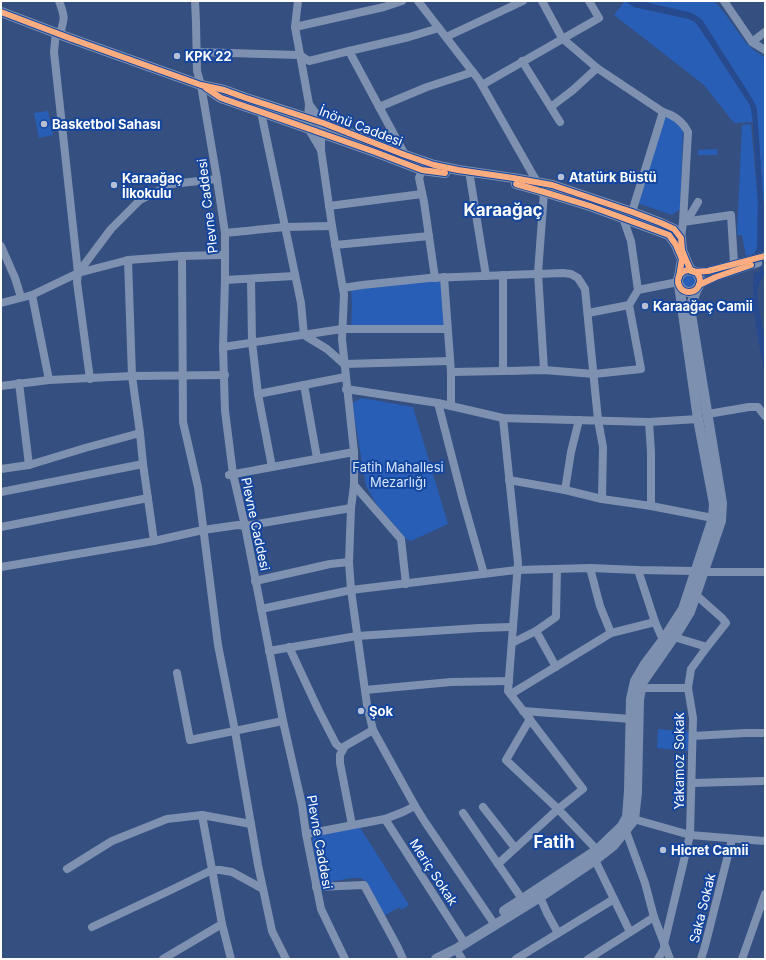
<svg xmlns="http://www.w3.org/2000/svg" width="766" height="960" viewBox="0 0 766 960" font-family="Inter,sans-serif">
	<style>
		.green { fill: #295eb6 }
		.water { fill: #264a8d }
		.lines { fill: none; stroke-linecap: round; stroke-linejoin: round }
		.stream { stroke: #264a8d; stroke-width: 2 }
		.minor { stroke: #7f91b0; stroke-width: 8 }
		.major { stroke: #7e90af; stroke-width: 10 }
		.cycleway-casing { stroke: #1446a0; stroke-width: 8 }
		.cycleway { stroke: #ffac80; stroke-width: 6 }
		.poi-dot { fill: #b8c1d3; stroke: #1446a0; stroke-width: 1.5 }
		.labels { text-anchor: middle; stroke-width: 4; stroke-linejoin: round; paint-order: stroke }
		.poi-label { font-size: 13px; font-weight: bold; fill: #fff; stroke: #1446a0; text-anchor: start }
		.street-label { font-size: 13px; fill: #fff; stroke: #1446a0 }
		.park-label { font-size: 13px; fill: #d6e5fd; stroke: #1446a0 }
		.district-label { font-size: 17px; font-weight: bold; fill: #fff; stroke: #1446a0 }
	</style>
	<rect width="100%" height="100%" fill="#344f80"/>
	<g class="green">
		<path d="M625,1L634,7L689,19L695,22L701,30L750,105L751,109L753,122L734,123L704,85L614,15Z"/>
		<path d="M640,1H714L723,11L746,43L755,51L765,57V226L757,112L756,106L702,20L688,12Z"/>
		<path d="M48,111L53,135L39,138L34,113Z"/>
		<path d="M669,117L681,125L683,132L680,209L672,215L637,203L664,119Z"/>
		<path d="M751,124L758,202L757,249L754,254L746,256L742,235H737L742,125Z"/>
		<path d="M717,149V155H698V150Z"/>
		<circle cx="690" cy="281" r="7"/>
		<path d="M437,281L442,282L445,323L442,326L351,328L352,306L351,289Z"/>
		<path d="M362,398L413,407L448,524L411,541L406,539L377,505L366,486L352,403Z"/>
		<path d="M658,729L690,732V751L657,748Z"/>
		<path d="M359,826L409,905L401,910L400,907L383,916L366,881L361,878H351L320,884L312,840L314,836Z"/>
	</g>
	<g class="water">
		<path d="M625,1H640L688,12L694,14L702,20L750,95L756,106L757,112L765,226V251L754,254L757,249L758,202L753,122L751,109L750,105L701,30L695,22L689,19L634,7Z"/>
		<path d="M765,270V274L761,280L757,291L760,314L765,339V374C758,340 751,308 754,273Z"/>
	</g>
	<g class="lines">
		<path class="stream" d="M760,273L762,266"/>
		<g class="minor">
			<path d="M59,1C65,17 65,17 60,34"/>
			<path d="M195,1L196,22L197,71L201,85L217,179L225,233V280L223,347L225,411L233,474L245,526L283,721L302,805L306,834L321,909L345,959"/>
			<path d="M298,1L295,27L309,104"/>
			<path d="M418,1L479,80L537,182L544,192L538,273L544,370"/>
			<path d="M542,1L562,38L597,68L663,112C674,115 683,122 688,132L683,222L681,238"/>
			<path d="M724,1L752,42L765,50"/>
			<path d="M295,27L384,7L402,1"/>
			<path d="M56,32L54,52L78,273"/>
			<path d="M446,37L523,1"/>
			<path d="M752,42L765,32"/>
			<path d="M349,51L405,155"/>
			<path d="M196,52L300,55L309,61L349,51L409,37L439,28"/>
			<path d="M522,61L560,122"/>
			<path d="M482,85L599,18L589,1"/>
			<path d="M309,104L323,123L321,133V150L308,128V118Z"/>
			<path d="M379,107L427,87L473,72"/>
			<path d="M551,107L556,103L573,90L597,68"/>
			<path d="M261,112L301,303L304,335L327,349L344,364L450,361"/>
			<path d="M321,150L332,226L344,295L342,339L354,452V485L351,508L349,562L351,590L367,705L373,730L415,806L425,822L495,925"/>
			<path d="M422,170L419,178L424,202L435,278"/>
			<path d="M470,177L486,276"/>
			<path d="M329,206L422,194"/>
			<path d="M632,212L663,112"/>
			<path d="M684,217L691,214L698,202"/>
			<path d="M623,218L631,241L638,290"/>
			<path d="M683,222L731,215L734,263"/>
			<path d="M225,233L285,227L332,226"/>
			<path d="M335,245L429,236"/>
			<path d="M1,246L15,278L21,297"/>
			<path d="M182,256L183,422L198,487L218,645L235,731L258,865L272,931L286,959"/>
			<path d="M128,260L132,376L140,433L143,464L154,541"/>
			<path d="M694,272L708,271L765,256"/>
			<path d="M503,275V371"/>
			<path d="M444,277L451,372V406"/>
			<path d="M251,279L252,342L258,394L272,467"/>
			<path d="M225,280L295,276"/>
			<path d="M699,285L716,277L758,263"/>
			<path d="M343,288L362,285L429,278L563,273L571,274L578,278L585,289L598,420L603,447L602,499"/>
			<path d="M32,295L49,380"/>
			<path d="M1,303L32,295L78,273L128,260L182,256L221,255L225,254"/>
			<path d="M588,313L629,305L638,290L678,282"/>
			<path d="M223,347L342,329H447"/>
			<path d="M451,372L503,371L544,370L594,374L641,369L629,305"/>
			<path d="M90,379L77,282L78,273L111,229L140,200L172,184L217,179"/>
			<path d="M19,383L29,465"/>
			<path d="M304,385L317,458"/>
			<path d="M1,386L49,380L132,376L225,375"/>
			<path d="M346,389L438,403L503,418L649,422L698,419"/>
			<path d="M258,394L345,377"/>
			<path d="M438,403L463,500L484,574"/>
			<path d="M708,414L749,407H758L765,416"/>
			<path d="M649,422L651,452V506"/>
			<path d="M1,469L29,465L85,448L140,433"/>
			<path d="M229,475L272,467L354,452"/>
			<path d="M509,480L565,490L602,499L651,506L713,518"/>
			<path d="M354,485L401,539L406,584"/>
			<path d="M565,490L571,452L579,420"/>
			<path d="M1,492L143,464"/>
			<path d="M1,527L148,498"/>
			<path d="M1,567L154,541L203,530L238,525L245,526L351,508"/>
			<path d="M590,568L600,606L611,633"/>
			<path d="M638,570L655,622L663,640"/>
			<path d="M255,581L330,564L349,562"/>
			<path d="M261,609L351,590L517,570L590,568L638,570L696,571L704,572H765"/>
			<path d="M536,631L556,667"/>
			<path d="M674,637L707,647"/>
			<path d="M512,643L536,631L556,617L557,569"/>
			<path d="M289,647L318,709L336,744L342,749"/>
			<path d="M269,651L357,636L479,628L513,627"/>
			<path d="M177,673L190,740L283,721"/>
			<path d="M641,688H688"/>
			<path d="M365,690L451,682L509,681"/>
			<path d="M511,694L611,633L655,622"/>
			<path d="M523,711L631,719"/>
			<path d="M530,719L506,760L558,809L597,850"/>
			<path d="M693,736L745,733H765"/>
			<path d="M692,783L765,781"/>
			<path d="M483,807L515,848"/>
			<path d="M463,813L522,899"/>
			<path d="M630,818L690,835L765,841"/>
			<path d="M385,819L462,939"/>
			<path d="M352,825L340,763V755L345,746L373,730"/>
			<path d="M622,827L626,831L645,883L654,917L670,959"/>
			<path d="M306,834L385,819L403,812L415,806"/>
			<path d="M595,860L630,932"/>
			<path d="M498,864L558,809L583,789L508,691L518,563L503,418"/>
			<path d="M67,869L112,841L167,819L202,815L251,824"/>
			<path d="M316,887L364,885L397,946L403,959"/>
			<path d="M540,897L547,913L558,933"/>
			<path d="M222,924L231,959"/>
			<path d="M92,927L171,890L212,870H220L232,872L263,889"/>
			<path d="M664,944L690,835L693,718L688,688L691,669L707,647L726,623L722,618L696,595"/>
			<path d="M456,949L462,959"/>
			<path d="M163,959L222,924L202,815"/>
			<path d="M516,959L614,899"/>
			<path d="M588,959L654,917"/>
			<path d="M658,959L665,947"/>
			<path d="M701,959L705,946L732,839"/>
			<path d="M742,959L765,894"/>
		</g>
		<g class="major">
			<path d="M1,12L72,39L201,85L224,90L246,98L323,123L405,155L434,165L458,170L513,178L552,185L632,212L661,223L674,229L681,238L682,250L686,260L691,271"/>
			<path d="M206,88L221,98L321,133L375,152L422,170L445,173"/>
			<path d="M516,184L544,192L590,206L623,218L669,235L676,245L682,259L679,277"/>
			<circle cx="689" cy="281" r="11"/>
			<path d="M504,911L597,850L622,826L627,817L629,791L631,699L635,681L645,664L663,640L683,609L713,518L714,504L698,419L679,285"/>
			<path d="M436,959L456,949L540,897L595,860L614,845L634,820L637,792L639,700L642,683L679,630L690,612L721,521L722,503L690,308L697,288"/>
		</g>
		<defs>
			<g id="cycleway">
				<path d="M1,12L72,39L201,85L224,90L246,98L323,123L405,155L434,165L458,170L513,178L552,185L632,212L661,223L674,229L681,238L682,250L686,260L691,271"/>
				<path d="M206,88L221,98L321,133L375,152L422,170L445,173"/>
				<path d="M516,184L544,192L590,206L623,218L669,235L676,245L682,259L679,277"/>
				<circle cx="689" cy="281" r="11"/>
				<path d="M694,272L708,271L765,256"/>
				<path d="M699,285L716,277L751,265"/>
			</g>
		</defs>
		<use href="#cycleway" class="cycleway-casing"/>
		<use href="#cycleway" class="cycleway"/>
	</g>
	<g class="poi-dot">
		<circle cx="177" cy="56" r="4"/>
		<circle cx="44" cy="124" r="4"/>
		<circle cx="561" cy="177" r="4"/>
		<circle cx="114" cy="185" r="4"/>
		<circle cx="645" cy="306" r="4"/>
		<circle cx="361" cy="711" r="4"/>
		<circle cx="663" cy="850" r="4"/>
	</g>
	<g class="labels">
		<g class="poi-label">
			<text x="185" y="61">KPK 22</text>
			<text x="52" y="129">Basketbol Sahası</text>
			<text x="569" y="182">Atatürk Büstü</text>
			<text x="122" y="183">Karaağaç<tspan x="122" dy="15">İlkokulu</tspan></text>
			<text x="653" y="311">Karaağaç Camii</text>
			<text x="369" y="716">Şok</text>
			<text x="671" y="855">Hicret Camii</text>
		</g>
		<g class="street-label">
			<text transform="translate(361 126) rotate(21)" y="5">İnönü Caddesi</text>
			<text transform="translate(207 206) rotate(-97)" y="5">Plevne Caddesi</text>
			<text transform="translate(256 524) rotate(78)" y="5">Plevne Caddesi</text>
			<text transform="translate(679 761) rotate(-90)" y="5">Yakamoz Sokak</text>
			<text transform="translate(320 842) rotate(80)" y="5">Plevne Caddesi</text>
			<text transform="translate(434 872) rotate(57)" y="5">Meriç Sokak</text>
			<text transform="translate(702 908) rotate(-76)" y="5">Saka Sokak</text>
		</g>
		<g class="park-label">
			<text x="398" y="472">Fatih Mahallesi<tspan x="398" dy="15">Mezarlığı</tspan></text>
		</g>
		<g class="district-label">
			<text x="503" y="216">Karaağaç</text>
			<text x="554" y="848">Fatih</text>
		</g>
	</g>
	<rect width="766" height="960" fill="none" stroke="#ffffff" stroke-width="4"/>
</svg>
